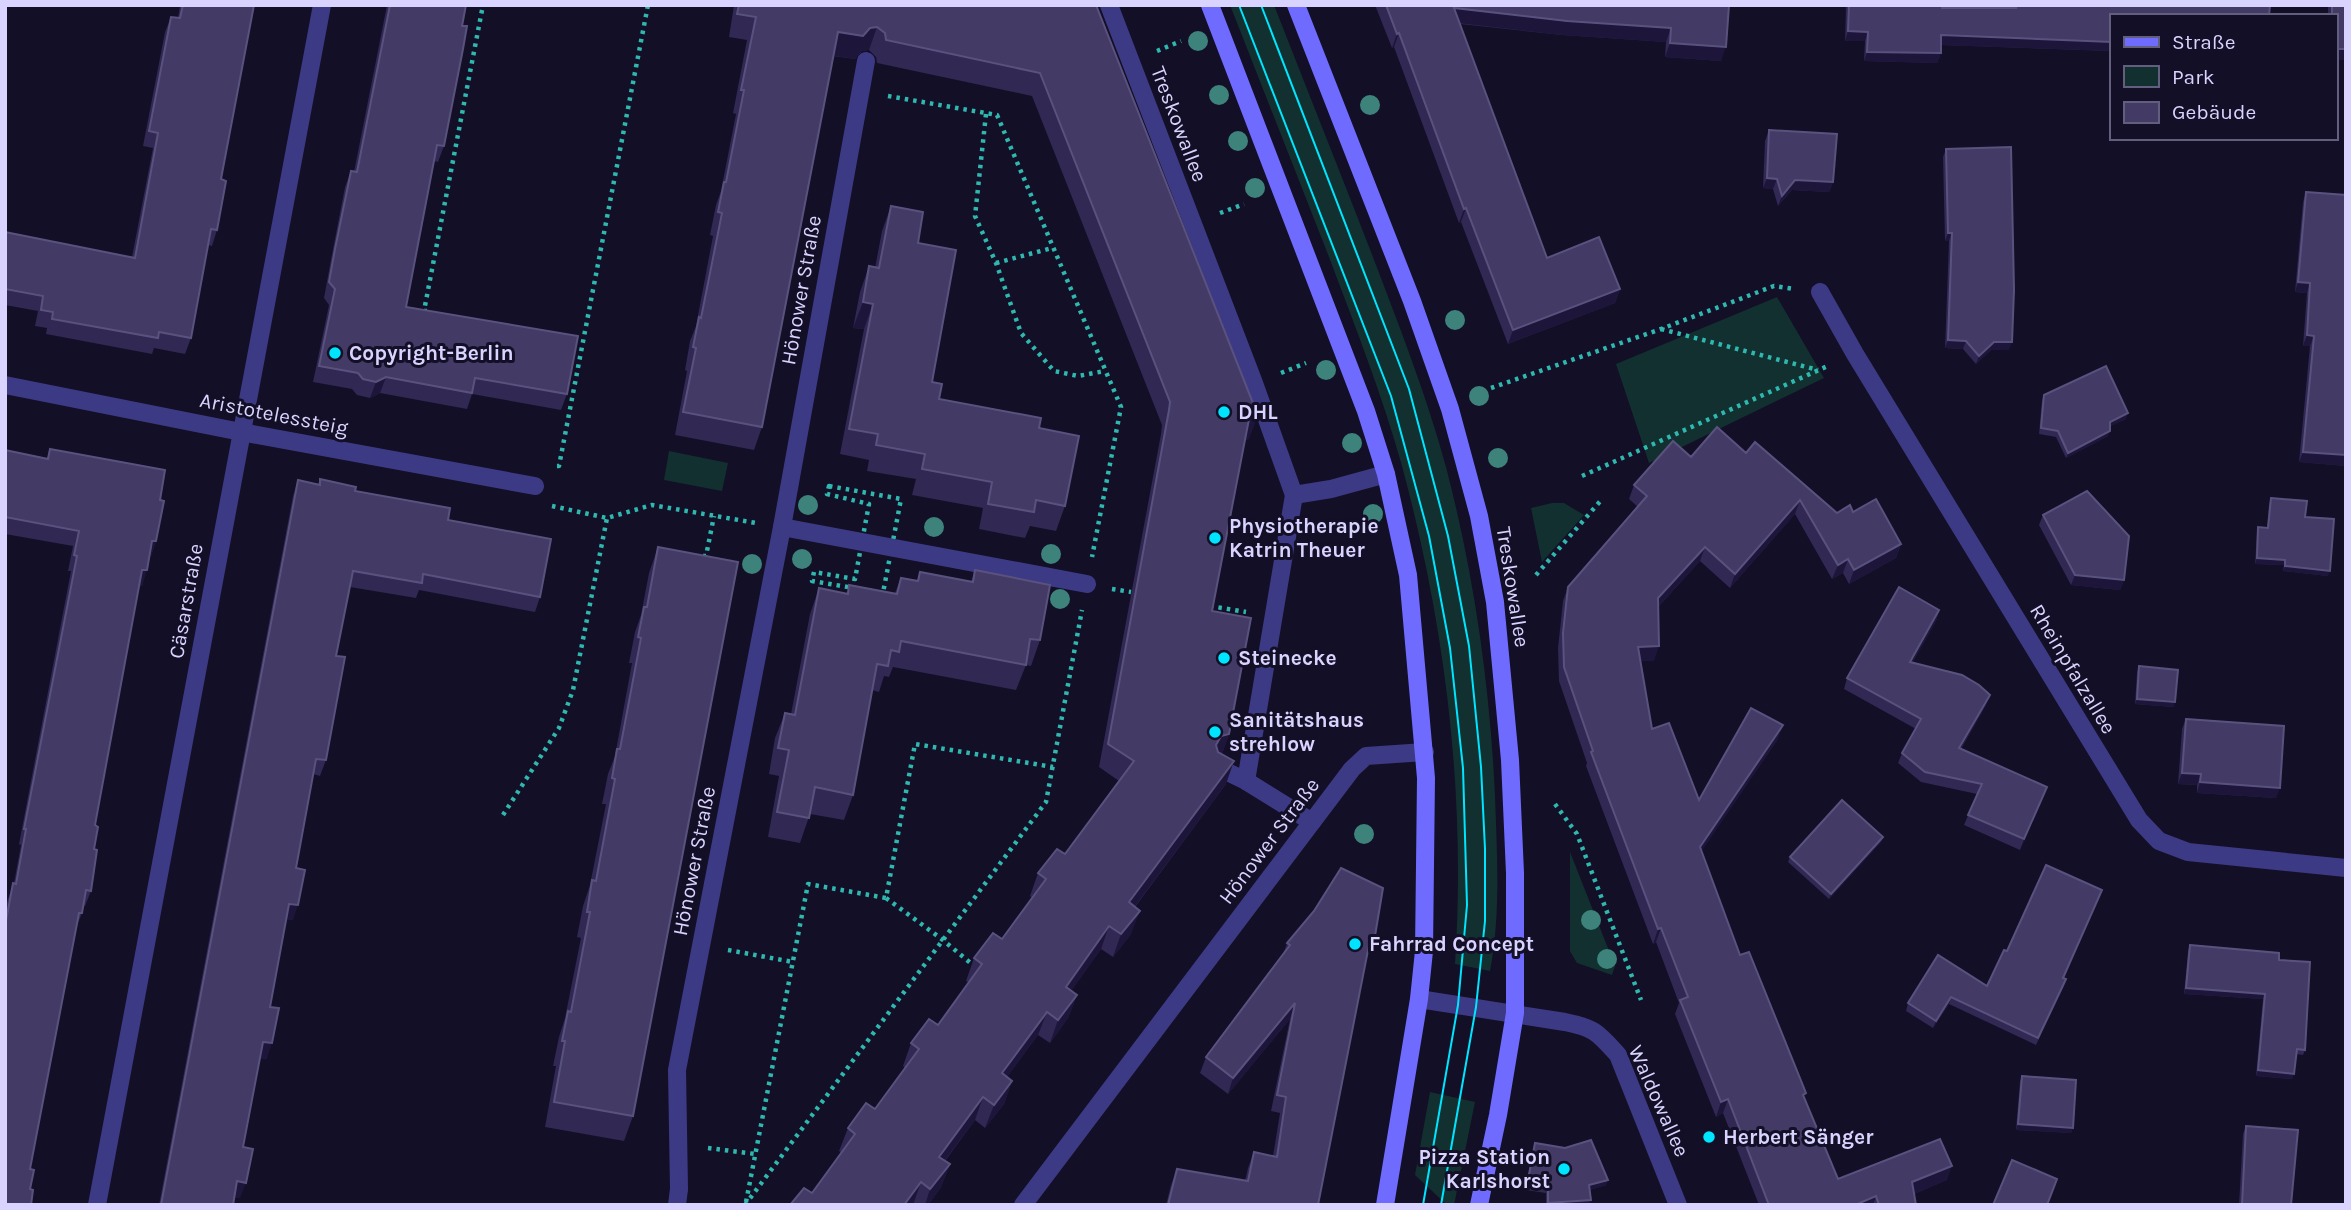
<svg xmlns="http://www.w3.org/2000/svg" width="2351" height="1210" viewBox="0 0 2351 1210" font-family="Karla,sans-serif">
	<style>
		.green { fill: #12302f }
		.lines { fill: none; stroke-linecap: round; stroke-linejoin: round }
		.path { stroke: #2fb8b0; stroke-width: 4.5; stroke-dasharray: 3.5 5; stroke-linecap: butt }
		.service { stroke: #3d3a85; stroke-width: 18 }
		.minor { stroke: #3d3a85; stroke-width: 18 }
		.tertiary { stroke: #3d3a85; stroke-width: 18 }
		.secondary { stroke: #6f6bff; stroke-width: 18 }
		.tram { stroke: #00e5ff; stroke-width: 2 }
		.tree { fill: #3d827b }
		.wall { fill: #312854 }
		.shaded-wall { fill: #1d163a }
		.building { fill: #433a66; stroke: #5a527e; stroke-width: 2 }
		.poi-dot { fill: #00e5ff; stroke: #130f26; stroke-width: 2.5 }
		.labels { text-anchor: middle; stroke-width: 6; stroke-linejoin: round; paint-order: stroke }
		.street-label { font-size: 21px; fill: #d9d4ff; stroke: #130f26 }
		.poi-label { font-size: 21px; font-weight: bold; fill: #d9d4ff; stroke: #130f26; text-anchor: start }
	</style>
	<rect width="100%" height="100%" fill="#130f26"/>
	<g class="green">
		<path d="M1230,5H1274C1306,87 1339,169 1371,252C1398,323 1426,393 1446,467C1474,574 1490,686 1495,796C1497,854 1501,914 1490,971L1455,964C1466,796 1446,629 1402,466C1382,395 1355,326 1329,257C1296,173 1263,89 1230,5Z"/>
		<path d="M1777,297L1824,378L1649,463L1616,364Z"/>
		<path d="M669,451L728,463L722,491L664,480Z"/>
		<path d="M1552,503H1564L1584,515L1542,562L1531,508Z"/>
		<path d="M1570,852L1615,966L1612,975L1577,963L1570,951Z"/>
		<path d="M1430,1092L1475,1102L1454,1205H1447L1415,1175Z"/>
	</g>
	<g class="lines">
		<g class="path">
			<path d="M1157,51L1181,41"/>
			<path d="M888,96L997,115L1121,407L1092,557"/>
			<path d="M986,114L975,216L996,263L1021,333L1054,371L1078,376L1105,371"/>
			<path d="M1220,213L1244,204"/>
			<path d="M996,263L1052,248"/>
			<path d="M427,311H424L483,5"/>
			<path d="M1661,329L1818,370"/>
			<path d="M1281,373L1306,363"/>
			<path d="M1491,388L1661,329L1774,286L1794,289"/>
			<path d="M557,466H559L648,5"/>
			<path d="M1582,476L1830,365"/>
			<path d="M829,486L901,499L883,593L812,581L814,572L855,579L869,504L827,494Z"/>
			<path d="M552,506L607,518L652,505L756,523"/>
			<path d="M703,556H706L714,516"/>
			<path d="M1536,575L1603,498"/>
			<path d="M1112,589L1131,592"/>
			<path d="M1210,606L1246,612"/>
			<path d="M1555,804L1577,834L1641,1000"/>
			<path d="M503,815L559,728L573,690L607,518"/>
			<path d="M886,898L943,940L974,966"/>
			<path d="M728,950L793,962"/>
			<path d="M708,1148L755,1154"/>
			<path d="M746,1202L808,884L886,898L915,744L1053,767"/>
			<path d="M745,1205L1046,802L1082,610"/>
		</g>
		<g class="service">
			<path d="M1109,5L1254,383L1294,495"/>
			<path d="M1219,768L1246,781L1312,822"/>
			<path d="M1246,781L1294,495L1331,489L1386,474"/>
			<path d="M677,1205L679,1189"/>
		</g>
		<g class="minor">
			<path d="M1820,292L1855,354L2139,820L2159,841L2188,852L2346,868"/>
			<path d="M5,385L241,432L535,486"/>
			<path d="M782,527L1087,584"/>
			<path d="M679,1189L677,1070L782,527L866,61"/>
			<path d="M97,1205L322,5"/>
			<path d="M1023,1205L1352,769L1366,756L1425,752"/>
		</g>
		<path class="tertiary" d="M1419,999L1565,1022C1595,1028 1598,1033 1618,1055L1678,1205"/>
		<g class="secondary">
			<path d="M1210,5L1366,411L1386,474L1408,575L1426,778L1424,951L1419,999L1385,1205"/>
			<path d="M1296,5L1412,301L1450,409L1479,516L1495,602L1510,760L1515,873V1013L1498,1115L1479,1205"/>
		</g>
		<g class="tram">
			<path d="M1239,5L1391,396L1429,536L1450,648L1463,768L1467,905L1458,1005L1423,1205"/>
			<path d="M1261,5L1409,389L1448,536L1469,646L1481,767L1485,849V921L1476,1007L1441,1205"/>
		</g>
	</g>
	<g class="tree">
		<circle cx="1198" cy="41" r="10"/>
		<circle cx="1219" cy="95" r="10"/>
		<circle cx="1370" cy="105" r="10"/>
		<circle cx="1238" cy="141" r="10"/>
		<circle cx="1255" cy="188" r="10"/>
		<circle cx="1455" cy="320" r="10"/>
		<circle cx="1326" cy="370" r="10"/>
		<circle cx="1479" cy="396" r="10"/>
		<circle cx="1352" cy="443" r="10"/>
		<circle cx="1498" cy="458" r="10"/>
		<circle cx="808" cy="505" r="10"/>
		<circle cx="1373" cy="514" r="10"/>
		<circle cx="934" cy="527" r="10"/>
		<circle cx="1051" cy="554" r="10"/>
		<circle cx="802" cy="559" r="10"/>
		<circle cx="752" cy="564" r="10"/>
		<circle cx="1060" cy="599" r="10"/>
		<circle cx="1364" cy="834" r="10"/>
		<circle cx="1591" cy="920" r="10"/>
		<circle cx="1607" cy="959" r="10"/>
	</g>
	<g class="wall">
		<path d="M180,5H254L221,179L217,230L212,246L208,245L191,338L185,354L154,348L152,354L46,334L47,328L35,326L38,311L5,305V232L132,257L153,148L143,146L165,32L171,17L178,18Z"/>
		<path d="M387,5H466L444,146L438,162L434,161L406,307L567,394L561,410L472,394L467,409L380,393L370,398L357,395L352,389L313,382L329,305L324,298L330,265L345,187L351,171L354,172Z"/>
		<path d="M734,5H1096L1249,439L1245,440L1212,611L1229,734L1222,754L1226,784L1135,907L1131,934L1113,957L1101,949L1071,991L1077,995L1068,1018L1050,1043L1038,1035L1007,1077L1012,1081L1004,1104L985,1128L975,1120L945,1161L950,1164L941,1187L928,1205H790L812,1193L842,1153L839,1151L848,1128L875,1109L905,1068L903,1066L911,1043L938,1025L969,983L966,981L974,958L1002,939L1032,898L1030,896L1038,873L1065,854L1119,781L1099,767L1161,434L1162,425L1032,96L877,63L876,57L869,50L862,51L855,59L833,56L762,427L754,450L675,435L687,371L685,370L690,341L696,326L713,236L710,235L716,205L721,191L736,114L733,113L747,40L729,37Z"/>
		<path d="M1375,5H1729L1721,61L1665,57L1666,42L1562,35L1460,24L1547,258L1620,289L1615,303L1508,344L1461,222L1459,223L1394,47L1392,48Z"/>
		<path d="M1846,5H1942V8H2013V5H2270L2111,51L1941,45V53L1937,63L1864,61L1865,41H1845Z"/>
		<path d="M2328,5H2346V60H2335V16H2328Z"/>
		<path d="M1769,130L1833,182L1829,192L1792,190L1778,206L1773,189L1763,188L1765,141Z"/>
		<path d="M1946,149L2009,350H1991L1976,364L1963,349L1945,348L1949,241H1945L1943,157Z"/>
		<path d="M2306,192L2346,466L2299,462L2310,346H2303L2307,293L2295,292L2303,202Z"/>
		<path d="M891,206L918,243L932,382L939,399L1039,428L1065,506L1056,531L1030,526L1025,538L979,529L983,508L912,495L916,479L867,471L869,460L840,454L864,329L853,328L860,292L869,266L875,268L882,231Z"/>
		<path d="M2044,395L2126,419L2110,426L2108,436L2066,458L2056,437L2039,434L2042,400Z"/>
		<path d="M50,449L160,500L156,541L151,556H150L142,586L139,585L95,825L94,849L91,891L85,906H83L82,913L76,928L5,1205V911L8,899L14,883L21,845L19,844L71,571H68L73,546L5,534V450L47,458Z"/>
		<path d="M1746,453L1837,513L1853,512L1901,544L1896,558L1849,584L1843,573L1832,579L1795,514L1730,588L1700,561L1658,607L1654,661H1640L1652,729L1699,800L1778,739L1701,851L1740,955L1804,1098L1838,1179L1947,1180L1914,1194L1916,1205H1759L1723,1113L1716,1117L1675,1014L1679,1003L1656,942L1653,944L1586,766L1587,763L1559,681L1558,648L1563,601L1568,587L1638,507L1629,499L1634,485L1691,457Z"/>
		<path d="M320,479L355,491L448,520L540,597L535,612L419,590L416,598L350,587L336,656L326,760L320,776L313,774L296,868L293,920L286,919L270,1007L267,1059L260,1058L243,1147L240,1198L234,1197L233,1205H159L293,496L298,480L318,484Z"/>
		<path d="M2271,498L2305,517L2328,576L2283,571L2284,565L2255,564L2257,532L2258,527L2267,528L2269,504Z"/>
		<path d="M2043,515L2124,580L2120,590L2071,585L2039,525Z"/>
		<path d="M658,547L633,1116L624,1141L545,1127L556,1066H553L559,1037L565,1018L581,938L577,937L583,906L590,885L606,804H602L608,774L615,756L632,663H629L635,632L641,615L649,573Z"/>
		<path d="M975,570L1040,640L1031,666L1026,665L1016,690L893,667L889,677L884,676L879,692L872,690L853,795L844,820L810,814L800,843L768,837L779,776L769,774L775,738L785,713L791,714L810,614L819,588L846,594L849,585L895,593L901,578L917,581L920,572L971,582Z"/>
		<path d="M1939,610L1936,621L1912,663L1986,705L1961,749L2043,797L2020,850L1964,825L1977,794L1921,782L1898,763L1902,753L1916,729L1844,689L1847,678Z"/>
		<path d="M2139,666L2174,707L2135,704L2137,672Z"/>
		<path d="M2186,719L2276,798L2197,793V785L2178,784L2182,729Z"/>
		<path d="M1883,837L1881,842L1829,899L1788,862L1790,857Z"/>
		<path d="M1287,943L1369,951L1367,953L1318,1205H1166L1171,1185L1177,1169L1245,1181L1248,1168L1254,1152L1273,1156L1280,1113L1271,1111L1290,1019L1228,1094L1200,1073L1206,1057L1283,955Z"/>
		<path d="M2190,945L2279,960L2305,1050L2303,1055L2296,1054L2292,1079L2256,1076L2263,999L2184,994L2188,951Z"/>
		<path d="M2063,978L2066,979L2064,986L2036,1045L1949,1004L1933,1028L1906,1011L1908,1003L1987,986Z"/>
		<path d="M2022,1076L2073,1128L2071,1133L2016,1130L2020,1081Z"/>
		<path d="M2246,1126L2291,1205H2239L2243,1134Z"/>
		<path d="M1535,1143L1606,1185L1590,1190L1589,1205H1546V1193L1526,1190Z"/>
	</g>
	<g class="shaded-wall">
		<path d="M1454,8L1671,28L1666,42L1562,35L1449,22Z"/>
		<path d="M877,27L869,50L862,51L855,59L829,55L838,32Z"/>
		<path d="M1848,31L1868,32L1865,41H1845Z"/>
		<path d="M1399,33L1394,47L1392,48L1397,34Z"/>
		<path d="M1941,35L2111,42V51L1938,45Z"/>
		<path d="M1670,43L1726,47L1721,61L1665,57Z"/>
		<rect x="2335" y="49" width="11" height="11"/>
		<path d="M1867,52L1941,53L1937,63L1864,61Z"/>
		<path d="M1767,178L1777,179L1773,189L1763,188Z"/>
		<path d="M1795,180L1833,182L1829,192L1792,190L1778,206L1782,196Z"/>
		<path d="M1466,208L1461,222L1459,223L1464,209Z"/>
		<path d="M1948,233H1952L1949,241H1945Z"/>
		<path d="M2298,282L2310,283L2307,293L2295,292Z"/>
		<path d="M1620,289L1615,303L1508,344L1513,330Z"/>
		<path d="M863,302L873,304L864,329L853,328Z"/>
		<path d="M2307,335L2314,336L2310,346H2303Z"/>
		<path d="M1948,340L1966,341L1963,349L1945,348Z"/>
		<path d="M1994,342H2012L2009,350H1991L1976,364L1979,356Z"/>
		<path d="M386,377L380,393L370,398L376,382Z"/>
		<path d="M2128,413L2126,419L2108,427L2110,422Z"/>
		<path d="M1258,416L1249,439L1240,442L1249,419Z"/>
		<path d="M2110,431L2108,436L2066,458L2068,453Z"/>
		<path d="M2303,452L2346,455V466L2299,462Z"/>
		<path d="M1800,500L1795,514L1730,588L1735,574Z"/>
		<path d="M152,541H156L151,556H147Z"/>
		<path d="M1901,544L1896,558L1849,584L1854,570Z"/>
		<path d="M1705,547L1700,561L1653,612L1658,598Z"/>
		<path d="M2257,558L2285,560L2284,565L2255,564Z"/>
		<path d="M1848,559L1843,573L1832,579L1838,565Z"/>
		<path d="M2285,566L2330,571L2328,576L2283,571Z"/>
		<path d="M142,570H147L142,586L136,585Z"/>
		<path d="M2075,575L2124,580L2120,590L2071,585Z"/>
		<path d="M1939,610L1936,621L1906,673L1910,662Z"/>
		<path d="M1659,646L1654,661H1632L1638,647Z"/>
		<path d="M1990,695L1986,705L1955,758L1959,748Z"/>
		<path d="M2137,699L2175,702L2174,707L2135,704Z"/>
		<path d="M1783,725L1778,739L1695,861L1700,847Z"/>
		<path d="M1229,734L1221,757L1216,745L1221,736Z"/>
		<path d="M1234,761L1226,784L1121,925L1129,902Z"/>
		<path d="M2182,773L2201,774L2197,785L2178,784Z"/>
		<path d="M2200,782L2280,788L2276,798L2197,793Z"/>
		<path d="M2047,787L2043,797L2020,850L2024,839Z"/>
		<path d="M1883,837L1881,842L1829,899L1831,894Z"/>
		<path d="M289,904L298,905L293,920L284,919Z"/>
		<path d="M1140,911L1131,934L1113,957L1121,934Z"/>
		<path d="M1109,926L1101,949L1057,1011L1066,987Z"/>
		<path d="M1661,928L1656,942L1653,944L1658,929Z"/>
		<path d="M1375,936L1369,951L1364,956L1370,940Z"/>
		<path d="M2186,988L2265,994L2263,999L2184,994Z"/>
		<path d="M1077,995L1068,1018L1050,1043L1058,1020Z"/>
		<path d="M1951,997L1949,1004L1933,1028L1936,1021Z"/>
		<path d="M1295,1003L1290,1019L1228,1094L1233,1078Z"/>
		<path d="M1047,1012L1038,1035L993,1096L1002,1073Z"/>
		<path d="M263,1042L272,1043L267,1059L257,1057Z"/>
		<path d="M2258,1070L2294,1074L2292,1079L2256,1076Z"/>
		<path d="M1012,1081L1004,1104L985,1128L994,1105Z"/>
		<path d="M983,1097L975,1120L930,1180L939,1157Z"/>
		<path d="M1728,1099L1723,1113L1716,1117L1721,1102Z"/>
		<path d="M2018,1124L2073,1128L2071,1133L2016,1130Z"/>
		<path d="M950,1164L941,1187L928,1205H925L930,1189Z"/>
		<path d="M1952,1166L1947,1180L1907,1197L1912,1182Z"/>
		<path d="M1608,1180L1606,1185L1587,1191L1589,1185Z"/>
		<path d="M237,1181L246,1183L240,1198L231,1197Z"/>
		<path d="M921,1182L913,1205H904Z"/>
		<path d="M1876,1196L1873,1205H1855Z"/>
		<path d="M1591,1200L1589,1205H1547L1548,1203Z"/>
	</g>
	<g class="building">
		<path d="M183,5H254L221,179L226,181L217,230L211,229L191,338L159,332L158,338L52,319L53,312L41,310L43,296L5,289V232L135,258L158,133L149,131L171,17L180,18Z"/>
		<path d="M390,5H466L462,26H467L463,49L444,146L437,145L406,307L578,336L567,394L475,378L472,393L386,377L376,382L363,379L358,373L319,366L335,289L329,282L335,249L351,171L357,172Z"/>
		<path d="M739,5H1096L1258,416L1249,419L1212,611L1251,618L1229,734L1221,736L1216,745L1218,752L1234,761L1129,902L1140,911L1121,934L1109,926L1066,987L1077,995L1058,1020L1047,1012L1002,1073L1012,1081L994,1105L983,1097L939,1157L950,1164L930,1189L921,1182L904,1205H790L804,1188L812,1193L855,1134L848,1128L866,1103L875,1109L919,1049L911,1043L929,1019L938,1025L982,964L974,958L993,933L1002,939L1046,879L1038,873L1057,849L1065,854L1134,761L1108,744L1169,410L1170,402L1040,73L886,40L885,33L877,27L870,28L863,36L838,32L762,427L683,412L696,348L693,347L699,317L701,318L722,213L718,212L724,182H726L744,90H741L756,17L737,14Z"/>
		<path d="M1386,5H1729L1726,47L1670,43L1671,28L1567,21L1454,8L1547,258L1599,237L1620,289L1513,330L1466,208L1464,209L1399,33L1397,34Z"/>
		<path d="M1849,5H1942V8H2016V5H2270L2269,16H2111V42L1941,35V53L1867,52L1868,32L1848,31Z"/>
		<path d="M2332,5H2346V49H2335V16H2332Z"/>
		<path d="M1769,130L1837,134L1833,182L1795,180L1782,196L1777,179L1767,178Z"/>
		<path d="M2011,147L2014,290L2012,342H1994L1979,356L1966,341L1948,340L1952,233H1948L1946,149Z"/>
		<path d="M2306,192L2346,195V455L2303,452L2314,336L2307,335L2310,283L2298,282Z"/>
		<path d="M891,206L923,212L918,243L956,250L932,382L942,384L939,399L1041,418L1039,428L1079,436L1065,506L1036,500L1034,512L988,504L992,482L922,469L925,454L876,445L878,434L849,429L873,304L863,302L869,266L879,268Z"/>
		<path d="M2106,366L2128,413L2110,422V431L2068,453L2058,431L2041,428L2044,395Z"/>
		<path d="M1717,427L1746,453L1755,442L1837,513L1850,505L1853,512L1876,499L1901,544L1854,570L1848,559L1838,565L1800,500L1735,574L1705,547L1658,598L1659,646L1638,647L1652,729L1669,723L1699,800L1751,708L1783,725L1700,847L1740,955L1749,952L1806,1093L1803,1095L1838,1179L1940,1139L1952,1166L1912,1182L1916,1205H1879L1876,1196L1855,1205H1769L1728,1099L1721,1102L1680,1000L1688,997L1661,928L1658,929L1591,752L1593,751L1564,667L1563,633L1568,587L1647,496L1634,485L1673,441L1691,457Z"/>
		<path d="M50,449L165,470L160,500L164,501L156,541H152L147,570H142L95,825L98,827L94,849L97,850L91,891L86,890L82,913H79L30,1169L34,1170L30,1189L33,1190L31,1205H5V926L13,883L16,884L26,829H24L77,556L74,555L79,531L5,517V450L48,459Z"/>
		<path d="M320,479L356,487L355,491L450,508L448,520L551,539L540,597L423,574L422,583L353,571L336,656L345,657L326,760L316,759L296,868L305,870L298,905L289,904L270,1007L279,1008L272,1043L263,1042L243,1147L253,1149L246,1183L237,1181L233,1205H161L298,480L320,485Z"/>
		<path d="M2087,491L2129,536L2124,580L2075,575L2043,515Z"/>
		<path d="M2271,498L2307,501L2305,517L2334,519L2330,571L2285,566V560L2257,558L2258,527L2268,528Z"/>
		<path d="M658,547L738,562L633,1116L554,1102L565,1041H562L568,1011L571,1012L590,912H587L592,880L596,881L615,779L612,778L617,749H620L641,638L638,637L644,607H647Z"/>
		<path d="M975,570L1050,585L1040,640L1030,639L1026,665L901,641L899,652L891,650L888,666L877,664L853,795L815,787L809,818L777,812L789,750L778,748L785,713L795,715L819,588L848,594L849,585L897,594L901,578L918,581L920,572L973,582Z"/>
		<path d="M1899,587L1939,610L1910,662L1962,675L1979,685L1990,695L1959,748L2047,787L2024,839L1968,815L1982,784L1925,772L1902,753L1921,719L1847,678Z"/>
		<path d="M2139,666L2178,670L2175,702L2137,699Z"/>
		<path d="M2186,719L2284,726L2280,788L2200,782L2201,774L2182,773Z"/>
		<path d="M1842,800L1883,837L1831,894L1790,857Z"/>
		<path d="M2046,865L2102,890L2063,978L2066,979L2038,1038L1951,997L1936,1021L1908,1003L1938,955L1987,986L2004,950L2007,951Z"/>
		<path d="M1341,868L1383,888L1375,936L1370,940L1318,1205H1168L1177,1169L1248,1181L1254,1152L1277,1157L1286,1097L1277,1095L1295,1003L1233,1078L1206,1057L1290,945L1287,943L1314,911Z"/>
		<path d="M2190,945L2279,953V960L2310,962L2305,1050L2297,1049L2294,1074L2258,1070L2265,994L2186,988Z"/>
		<path d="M2022,1076L2076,1080L2073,1128L2018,1124Z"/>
		<path d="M2246,1126L2298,1130L2291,1205H2242Z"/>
		<path d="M1591,1140L1608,1180L1589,1185L1591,1200L1548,1203V1188L1527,1185L1535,1143L1565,1148Z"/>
		<path d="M2012,1160L2057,1179L2047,1205H1993Z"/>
	</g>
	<g class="poi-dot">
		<circle cx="335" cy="353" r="7"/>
		<circle cx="1224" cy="412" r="7"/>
		<circle cx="1215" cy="538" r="7"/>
		<circle cx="1224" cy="658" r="7"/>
		<circle cx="1215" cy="732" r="7"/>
		<circle cx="1355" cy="944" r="7"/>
		<circle cx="1709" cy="1137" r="7"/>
		<circle cx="1564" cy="1169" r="7"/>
	</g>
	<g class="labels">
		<g class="street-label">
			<text transform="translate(1179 124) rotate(69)" y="7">Treskowallee</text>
			<text transform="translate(801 290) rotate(-80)" y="7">Hönower Straße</text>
			<text transform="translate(274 414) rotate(11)" y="7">Aristotelessteig</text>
			<text transform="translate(1513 587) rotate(81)" y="7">Treskowallee</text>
			<text transform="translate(186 601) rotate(-80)" y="7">Cäsarstraße</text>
			<text transform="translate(2073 669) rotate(59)" y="7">Rheinpfalzallee</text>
			<text transform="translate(1269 841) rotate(-53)" y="7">Hönower Straße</text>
			<text transform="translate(694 861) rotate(-79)" y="7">Hönower Straße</text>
			<text transform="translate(1659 1101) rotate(66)" y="7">Waldowallee</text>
		</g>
		<g class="poi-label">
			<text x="349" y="360">Copyright-Berlin</text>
			<text x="1238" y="419">DHL</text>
			<text x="1229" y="533">Physiotherapie<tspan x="1229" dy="24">Katrin Theuer</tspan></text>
			<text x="1238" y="665">Steinecke</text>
			<text x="1229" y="727">Sanitätshaus<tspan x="1229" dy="24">strehlow</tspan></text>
			<text x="1369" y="951">Fahrrad Concept</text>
			<text x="1723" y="1144">Herbert Sänger</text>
			<text x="1550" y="1164" text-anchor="end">Pizza Station<tspan x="1550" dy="24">Karlshorst</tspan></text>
		</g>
	</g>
	<rect width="2351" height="1210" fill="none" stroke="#d9d4ff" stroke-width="14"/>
	<rect x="2110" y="14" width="228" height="126" fill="#130f26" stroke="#625e7d" stroke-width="2"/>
	<rect x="2124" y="37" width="35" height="10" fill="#6f6bff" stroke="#625e7d" stroke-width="2"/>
	<text x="2172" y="49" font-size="21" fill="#d9d4ff">Straße</text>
	<rect x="2124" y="66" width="35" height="21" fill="#12302f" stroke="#625e7d" stroke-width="2"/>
	<text x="2172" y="84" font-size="21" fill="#d9d4ff">Park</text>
	<rect x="2124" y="102" width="35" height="21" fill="#433a66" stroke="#625e7d" stroke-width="2"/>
	<text x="2172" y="119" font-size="21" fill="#d9d4ff">Gebäude</text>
</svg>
